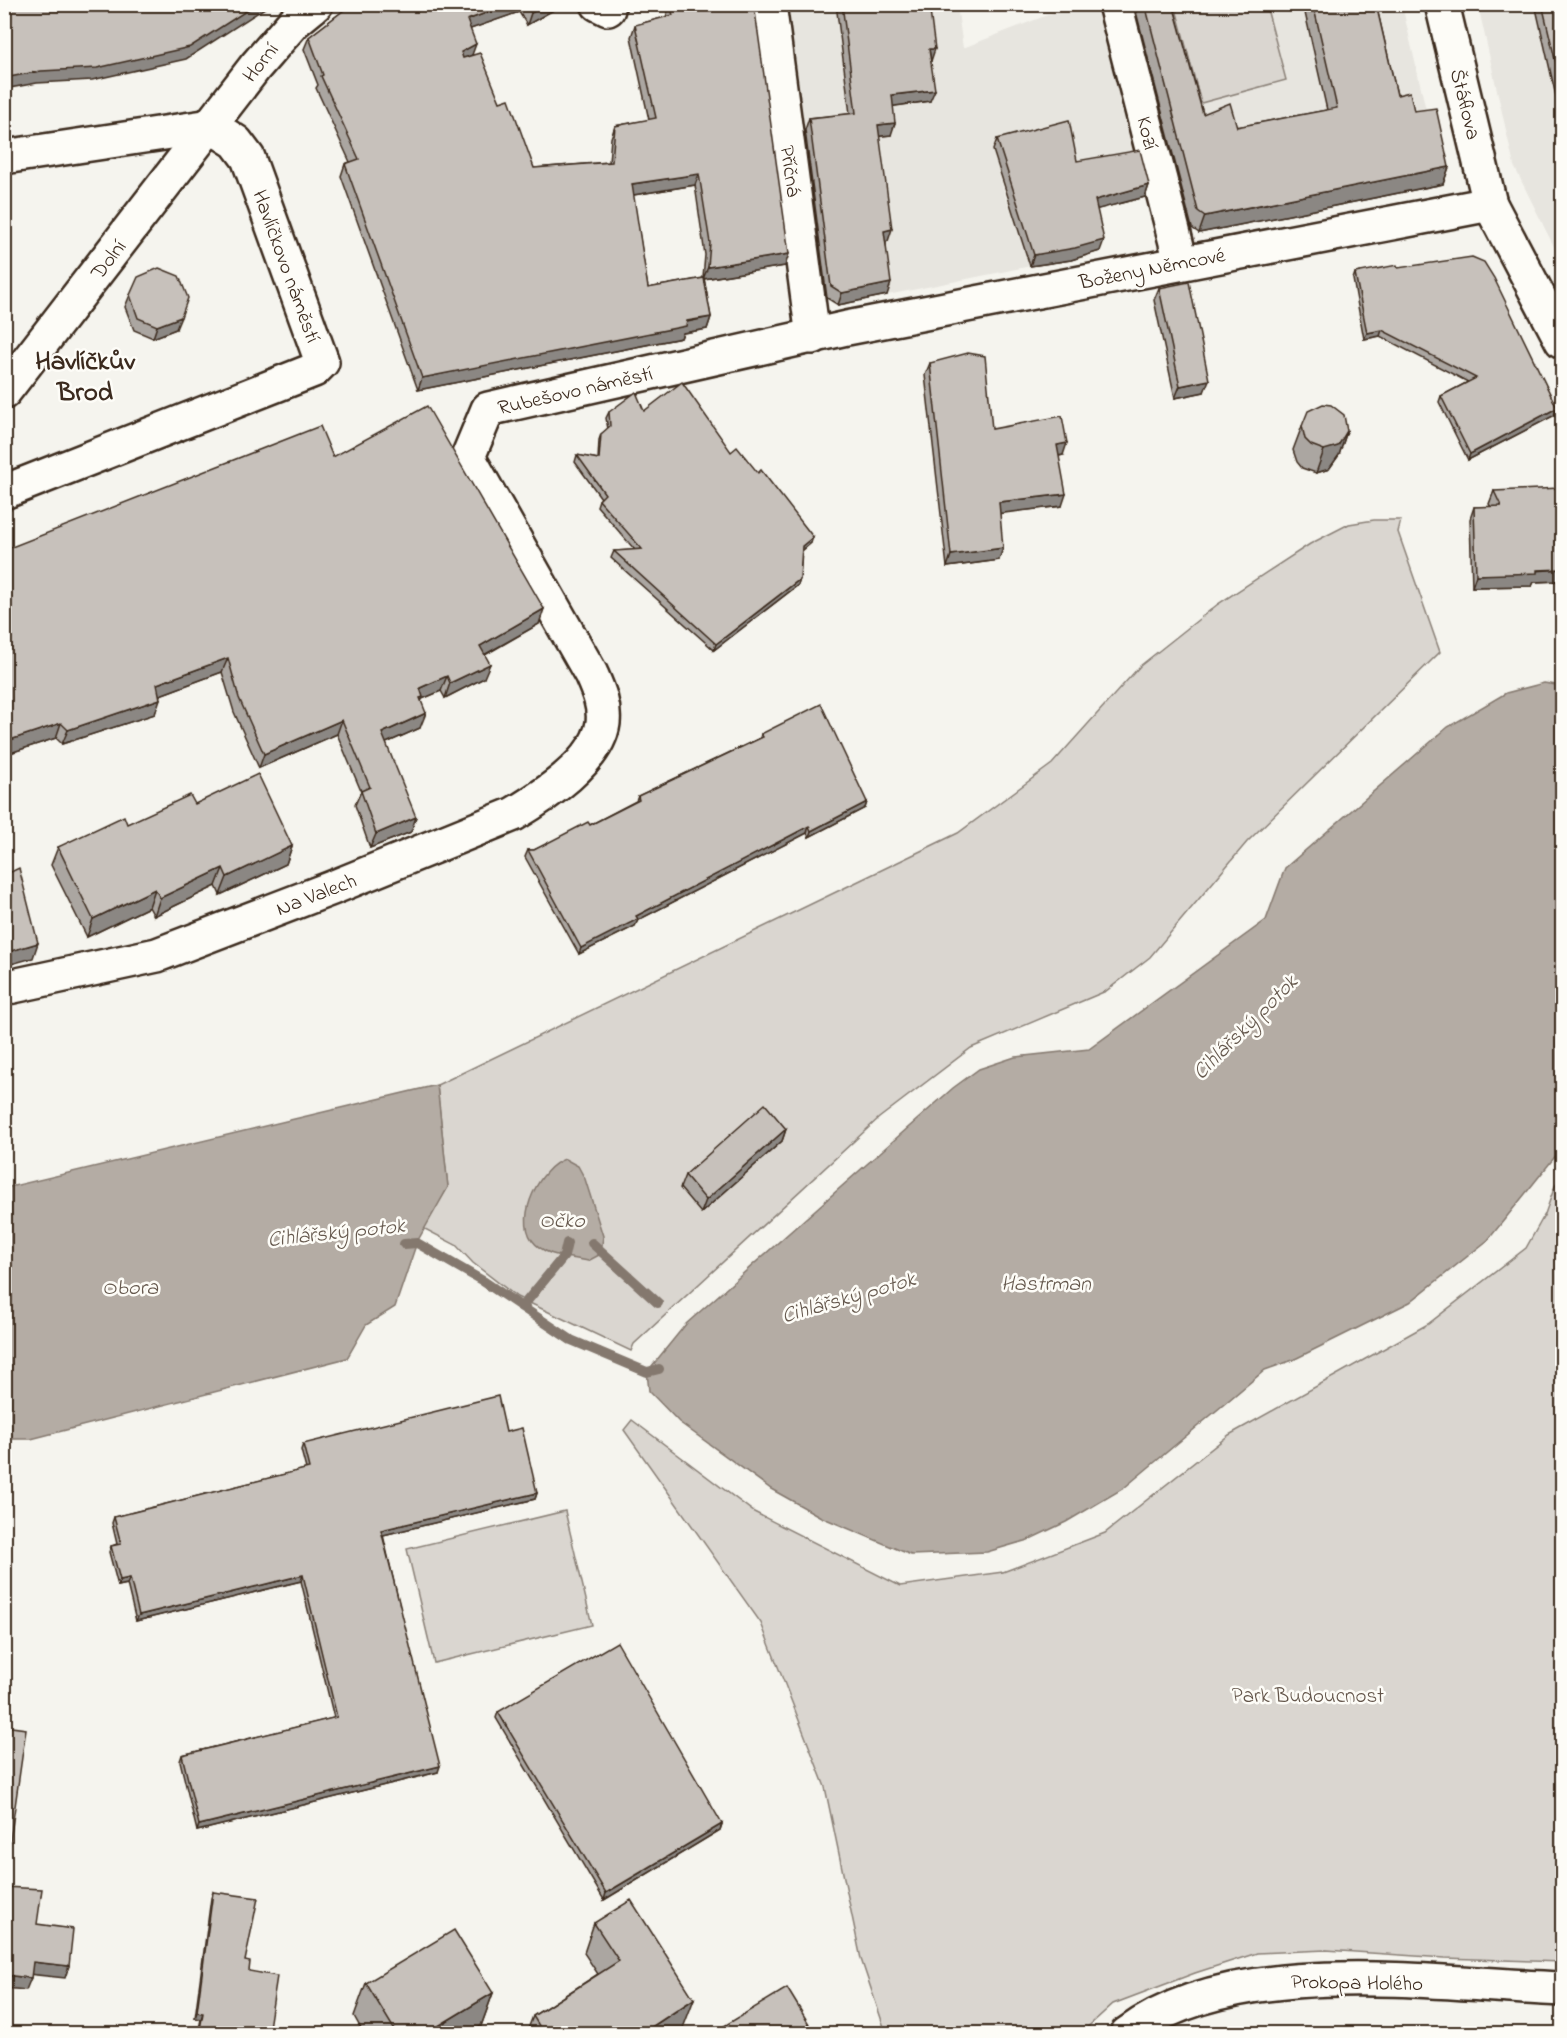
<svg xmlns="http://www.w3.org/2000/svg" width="1567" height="2038" viewBox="0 0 1567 2038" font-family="'Indie Flower',sans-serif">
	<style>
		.built { fill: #e7e5df }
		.green { fill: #dad6d0; stroke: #8a8077; stroke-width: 1.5 }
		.water { fill: #b4aca4; stroke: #84786e; stroke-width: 1.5 }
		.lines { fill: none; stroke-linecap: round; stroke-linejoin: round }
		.stream { stroke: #84786e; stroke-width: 10 }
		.minor-casing { stroke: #3b2a1e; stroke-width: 38 }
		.minor { stroke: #fdfcf7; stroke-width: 33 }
		.wall { fill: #aba6a1; stroke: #3b2a1e; stroke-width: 1.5; fill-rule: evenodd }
		.shaded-wall { fill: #8b8783; stroke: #3b2a1e; stroke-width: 1.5 }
		.building { fill: #c7c1bb; stroke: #3b2a1e; stroke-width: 1.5 }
		.labels { text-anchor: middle; stroke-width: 5; stroke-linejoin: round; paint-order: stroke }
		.street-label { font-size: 21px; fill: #3b2a1e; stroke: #fdfcf7 }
		.park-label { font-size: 21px; fill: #63554a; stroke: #fdfcf7 }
		.water-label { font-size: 22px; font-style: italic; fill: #65584d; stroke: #fdfcf7 }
		.district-label { font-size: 27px; font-weight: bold; fill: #3b2a1e; stroke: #fdfcf7 }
	</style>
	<rect width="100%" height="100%" fill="#f5f4ee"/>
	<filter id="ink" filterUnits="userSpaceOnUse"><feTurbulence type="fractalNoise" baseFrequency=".0167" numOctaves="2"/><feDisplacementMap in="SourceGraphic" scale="12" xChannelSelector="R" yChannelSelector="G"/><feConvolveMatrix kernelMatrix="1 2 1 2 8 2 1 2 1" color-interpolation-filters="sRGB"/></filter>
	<g filter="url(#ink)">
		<g class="built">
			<path d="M787,5H957L963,48L1073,5H1101L1144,158L1074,177L993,151L1006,197L1031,266L838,305L826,297L819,242L816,241L800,132L805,130Z"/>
			<path d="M1161,5H1402L1443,184L1199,233L1182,222L1164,149L1195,140Z"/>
			<path d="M1478,5H1562V263L1514,166Z"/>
		</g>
		<g class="green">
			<path d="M1175,5H1266L1286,80L1201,103Z"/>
			<path d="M1374,520H1401L1398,532L1440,652L1247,842L1150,957L1106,991L971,1048L879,1118L634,1344L631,1351L517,1297L473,1263L456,1245L423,1228L448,1187L437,1085L958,833L1052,764L1140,666L1218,604L1310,544L1349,524Z"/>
			<path d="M1562,1178V1962L1445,1958L1326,1950L1257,1953L1195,1973L1113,2004L1081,2033H886L861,1959L825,1787L761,1623L624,1430L632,1420L754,1512L900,1586L1003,1572L1105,1533L1229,1435L1428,1324L1526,1248L1545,1214L1555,1186Z"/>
			<path d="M565,1511L592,1625L434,1663L407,1549Z"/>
		</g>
		<g class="water">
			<path d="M1544,683L1562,686V1148L1488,1240L1410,1302L1293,1360L1265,1370L1124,1488L1066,1522L1028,1540L987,1552L911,1555L821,1517L771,1489L679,1422L649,1391L647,1372L686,1324L953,1088L979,1069L1015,1057L1089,1049L1266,920L1285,868L1448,727L1506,693Z"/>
			<path d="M437,1085L448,1187L417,1242L395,1307L366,1325L347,1358L31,1439H5V1188Z"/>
			<path d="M565,1159L578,1166L585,1179L603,1236L601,1254L588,1261C570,1257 544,1257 532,1240C515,1216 540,1167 565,1159Z"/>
		</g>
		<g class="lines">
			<g class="stream">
				<path d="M592,1243L658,1303"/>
				<path d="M404,1244L417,1243L483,1281L571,1340L647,1372L659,1369"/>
				<path d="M522,1307L564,1256L567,1243"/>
			</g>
			<defs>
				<g id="minor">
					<path d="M598,4L608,9"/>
					<path d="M769,4L813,337"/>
					<path d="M1115,4L1181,262"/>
					<path d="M1442,4L1490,204L1562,341"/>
					<path d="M4,157L211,126L236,142L248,158L322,362L314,370L4,492"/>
					<path d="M4,392L255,67L294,22L316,4"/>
					<path d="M4,988L157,955L332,888L514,814C544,796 598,761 603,723C605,705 598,690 591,674L468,457L488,409L847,328L1490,204"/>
					<path d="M1127,2034C1236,1952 1434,1984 1562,1989"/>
				</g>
			</defs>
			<use href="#minor" class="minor-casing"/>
			<use href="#minor" class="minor"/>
		</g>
		<g class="wall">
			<path d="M352,4H564L527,25L519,12L470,29L472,55L500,102L534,168L609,162L611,138L615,126L649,120L631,37L635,25L666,17L670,5L785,266L704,279L711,317L707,329L683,333L681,338L418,390L341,176L345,164L350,162L316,88L318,85L304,49L309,37ZM695,185L705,255L703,278L648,288L633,195Z"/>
			<path d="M836,4H929L931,61L930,101L893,106L891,135L879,136L888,241L886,242L887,295L838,305L827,298L805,130L809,118L850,114Z"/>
			<path d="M1134,4H1173L1203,114L1237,127L1327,110L1303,4H1376L1397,95L1414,111L1449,167L1443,184L1199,233L1192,228Z"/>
			<path d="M1535,4H1563V127Z"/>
			<path d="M997,139L1077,161L1149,185L1145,197L1097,209L1100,251L1071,260L1030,266L993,150Z"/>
			<path d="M1398,268L1557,408L1555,415L1468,460L1439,402L1441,396L1468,382L1380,336L1364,339L1353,279L1355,273Z"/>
			<path d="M1159,288L1204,392L1175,398L1154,300Z"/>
			<path d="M130,295L176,329L153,338L134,330L125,307Z"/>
			<path d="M930,363L992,429L1063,455L1059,456L1062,506L1000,513L999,560L947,567L925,375Z"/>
			<path d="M644,411L731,452L811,543L802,551L800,579L798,585L714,650L611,558L614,551L635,550L597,506L599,500L601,498L575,462L577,455L598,459L599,440L601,434L608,429L606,418L609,412Z"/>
			<path d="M1302,426L1347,431L1339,455L1329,469L1316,473L1302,468L1297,462L1293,450Z"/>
			<path d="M333,457L539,624L485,655L484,678L445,698L441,691L422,699L421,702L420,728L386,743L411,832L370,848L355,805L361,791L337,734L259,768L234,712L222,672L160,695L155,714L62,744L56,738L4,755V550Z"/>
			<path d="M1494,491L1563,542V572L1559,581L1534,582L1532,586L1472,587L1470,519L1474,507H1491L1489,504Z"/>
			<path d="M761,734L867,802L865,808L809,837L807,833L638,920L635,926L579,954L525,857L528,850H534L590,825L636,801L638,796L760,738Z"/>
			<path d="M195,804L292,846L286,864L220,895L216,886L154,916L149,907L87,937L51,865L58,847Z"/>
			<path d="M786,1129L782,1141L701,1213L680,1188L685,1175Z"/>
			<path d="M506,1432L537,1493L535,1499L383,1535L438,1772L197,1831L180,1761L182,1755L334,1718L301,1581L136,1621L127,1584L118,1586L109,1552L111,1546L117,1544L112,1523L114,1517L306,1469L301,1450L303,1444Z"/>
			<path d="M498,1712L722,1824L720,1830L604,1900L496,1718Z"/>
			<path d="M213,1892L245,1961L268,2034H198L201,2019L195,2018L211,1898Z"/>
			<path d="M594,1923L683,2028L675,2034H526L533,2016L598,1974L584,1953Z"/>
			<path d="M366,1983L493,1993L481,2026L468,2034H364L354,2016Z"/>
		</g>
		<g class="shaded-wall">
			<path d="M257,4H271L186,59L92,80L37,83L4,89V78Z"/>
			<path d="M510,4H522L519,12L462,32L467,20Z"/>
			<path d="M547,4H564L527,25L531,13Z"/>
			<path d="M476,44L472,55L456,64L461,52Z"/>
			<path d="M929,49H935L931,61Z"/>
			<path d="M935,90L930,101L888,107L892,95Z"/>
			<path d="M895,123L891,135L873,137L878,125Z"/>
			<path d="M1449,167L1443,184L1199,233L1205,216Z"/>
			<path d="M699,174L695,185L627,196L632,184Z"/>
			<path d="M1149,185L1145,197L1091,211L1095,200Z"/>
			<path d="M892,229L888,241L880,243L884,231Z"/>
			<path d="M1104,240L1100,251L1071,260L1030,266L1034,255Z"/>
			<path d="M789,254L785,266L703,279L708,267Z"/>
			<path d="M891,283L887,295L838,305L842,293Z"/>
			<path d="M181,317L176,329L153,338L157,326Z"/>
			<path d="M711,317L707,329L683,333L681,338L418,390L422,378Z"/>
			<path d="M1382,330L1380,336L1364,339L1367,333Z"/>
			<path d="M1209,380L1204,392L1175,398L1180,386Z"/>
			<path d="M1557,408L1555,415L1468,460L1470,454Z"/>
			<path d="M1347,431L1339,455L1329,469L1316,473L1324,450Z"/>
			<path d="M1067,443L1063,455L1053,457L1057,445Z"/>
			<path d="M1066,494L1062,506L995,514L999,502Z"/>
			<path d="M813,537L811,543L800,552L802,546Z"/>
			<path d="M1003,548L999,560L947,567L951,555Z"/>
			<path d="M1563,569V572L1559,581L1534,582L1532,586L1472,587L1476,575Z"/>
			<path d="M800,579L798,585L714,650L716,644Z"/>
			<path d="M544,609L539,624L475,660L480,646Z"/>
			<path d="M228,658L222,672L152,698L157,684Z"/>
			<path d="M490,664L484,678L445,698L450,683Z"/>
			<path d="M447,676L441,691L422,699L418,711L420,688Z"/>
			<path d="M160,699L155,714L62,744L68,730Z"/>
			<path d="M426,713L420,728L377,747L382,733Z"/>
			<path d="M342,720L337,734L259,768L264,754Z"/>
			<path d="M61,723L56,738L4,755V742Z"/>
			<path d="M867,802L865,808L809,837L811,831Z"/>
			<path d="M416,817L411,832L370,848L376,834Z"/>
			<path d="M809,826L807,833L638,920L635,926L579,954L581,948L636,916Z"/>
			<path d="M292,846L286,864L220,895L227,877Z"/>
			<path d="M223,868L216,886L154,916L160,898Z"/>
			<path d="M155,889L149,907L87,937L93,919Z"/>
			<path d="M38,943L33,958L4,966V953Z"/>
			<path d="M786,1129L782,1141L701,1213L706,1200Z"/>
			<path d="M537,1493L535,1499L379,1536L381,1530Z"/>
			<path d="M303,1575L301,1581L136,1621L139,1615Z"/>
			<path d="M130,1578L127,1584L118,1586L120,1580Z"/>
			<path d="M440,1766L438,1772L197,1831L199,1825Z"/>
			<path d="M722,1824L720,1830L604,1900L606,1893Z"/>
			<path d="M33,1962L69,1966L65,1978L28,1974Z"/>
			<path d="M4,1975L31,1978L26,1990L4,1988Z"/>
			<path d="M493,1993L481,2026L468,2034H425Z"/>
			<path d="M694,1999L683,2028L675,2034H641Z"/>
			<path d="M197,2012L203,2013L201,2019L195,2018Z"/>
		</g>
		<g class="building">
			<path d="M4,4H257L190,47L97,68L41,71L4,78Z"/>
			<path d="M352,4H510L467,20L476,44L461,52L463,58L480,53L500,102L509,99L534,168L612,162L615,126L656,118L635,25L673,15L670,5L673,4H754L789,254L708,267L710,243L699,174L632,184L648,288L704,278L711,317L687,321L686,326L422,378L345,164L359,159L321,76L323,75L309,37Z"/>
			<path d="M526,4H547L531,13Z"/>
			<path d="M842,4H929L935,49H929L935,90L892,95L895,123L878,125L892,229L884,231L891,283L842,293L831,286L809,118L856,113Z"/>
			<path d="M1145,4H1173L1203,114L1230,103L1237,127L1337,108L1313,4H1376L1397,95L1410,92L1414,111L1436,108L1449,167L1205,216L1198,211Z"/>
			<path d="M1542,4H1563V93Z"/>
			<path d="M1069,120L1077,161L1140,150L1149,185L1095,200L1104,240L1075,248L1034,255L997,139Z"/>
			<path d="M1472,257L1484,262L1494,278L1557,408L1470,454L1441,396L1476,378L1382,330L1367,333L1355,273L1397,265L1398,268Z"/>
			<path d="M159,268L179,276L188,298L181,317L157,326L138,318L130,295L138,277Z"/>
			<path d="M1189,282L1209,380L1180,386L1159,288Z"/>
			<path d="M968,353L985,356L992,429L1062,416L1067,443L1057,445L1066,494L999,502L1003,548L951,555L930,363Z"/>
			<path d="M682,382L731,452L737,447L758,473L761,470L813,537L802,546L800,579L716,644L614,551L642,549L599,500L605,494L577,455L599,459L601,434L610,426L609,412L636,392L644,411Z"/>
			<path d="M1323,404L1331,405L1344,415L1347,431L1338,446L1324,450L1311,445L1305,439L1302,426L1308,411Z"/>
			<path d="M427,406L544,609L480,646L490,664L450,683L447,676L420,688L423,697L420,698L426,713L382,733L416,817L376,834L361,791L370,787L342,720L264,754L239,698L228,658L157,684L160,699L68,730L61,723L4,742V550L320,426L333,457Z"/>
			<path d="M1560,488L1563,542V569L1537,570V573L1476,575L1474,507L1501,506L1494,491Z"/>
			<path d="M821,704L867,802L811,831L809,826L636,916L638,919L581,948L528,850H534L588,822L590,825L639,800L638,796L763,737L761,734Z"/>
			<path d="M258,774L292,846L227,877L223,868L160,898L155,889L93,919L58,847L124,816L127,824L190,795L195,804Z"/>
			<path d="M4,854L9,873L19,868L38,943L4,953Z"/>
			<path d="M765,1104L786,1129L706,1200L685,1175Z"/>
			<path d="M498,1396L506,1432L522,1428L537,1493L381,1530L440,1766L199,1825L182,1755L337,1717L303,1575L139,1615L130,1578L120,1580L111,1546L121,1544L114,1517L309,1468L303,1444Z"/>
			<path d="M617,1642L722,1824L606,1893L498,1712Z"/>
			<path d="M4,1726L26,1729L4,1884Z"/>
			<path d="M4,1887L42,1889L37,1924L73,1929L69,1966L33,1962L31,1978L4,1975Z"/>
			<path d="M213,1892L258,1898L245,1961L250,1962L249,1971L277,1976L268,2034H199L203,2013L197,2012Z"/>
			<path d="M631,1900L694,1999L641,2034H544L533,2016L619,1961L594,1923Z"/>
			<path d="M454,1930L493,1993L425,2034H397L366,1983Z"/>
			<path d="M787,1988L812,2029L811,2034H711Z"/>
		</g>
	</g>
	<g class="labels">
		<g class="street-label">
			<text transform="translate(260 62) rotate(-51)" y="7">Horní</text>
			<text transform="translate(1466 104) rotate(76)" y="7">Štáflova</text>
			<text transform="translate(1148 133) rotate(76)" y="7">Kozí</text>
			<text transform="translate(791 171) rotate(82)" y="7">Příčná</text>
			<text transform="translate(108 259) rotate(-52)" y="7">Dolní</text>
			<text transform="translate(287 266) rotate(70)" y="7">Havlíčkovo náměstí</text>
			<text transform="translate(1152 268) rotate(-11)" y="7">Boženy Němcové</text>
			<text transform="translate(575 390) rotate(-13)" y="7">Rubešovo náměstí</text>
			<text transform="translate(316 894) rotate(-21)" y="7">Na Valech</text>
			<text transform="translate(1357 1982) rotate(1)" y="7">Prokopa Holého</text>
		</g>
		<g class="park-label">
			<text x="1308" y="1702">Park Budoucnost</text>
		</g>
		<g class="water-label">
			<text transform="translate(1244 1026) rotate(-45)" y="8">Cihlářský potok</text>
			<text x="562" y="1227">Očko</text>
			<text transform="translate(336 1231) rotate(-6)" y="8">Cihlářský potok</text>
			<text x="1046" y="1290">Hastrman</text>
			<text x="130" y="1294">Obora</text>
			<text transform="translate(848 1296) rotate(-16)" y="8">Cihlářský potok</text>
		</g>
		<g class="district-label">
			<text x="85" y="369">Havlíčkův<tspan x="85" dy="31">Brod</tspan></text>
		</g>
	</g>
	<rect width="1567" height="2038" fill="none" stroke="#fdfcf7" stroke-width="24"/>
	<rect x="12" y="12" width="1543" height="2014" fill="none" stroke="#3b2a1e" stroke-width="2" filter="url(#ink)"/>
</svg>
